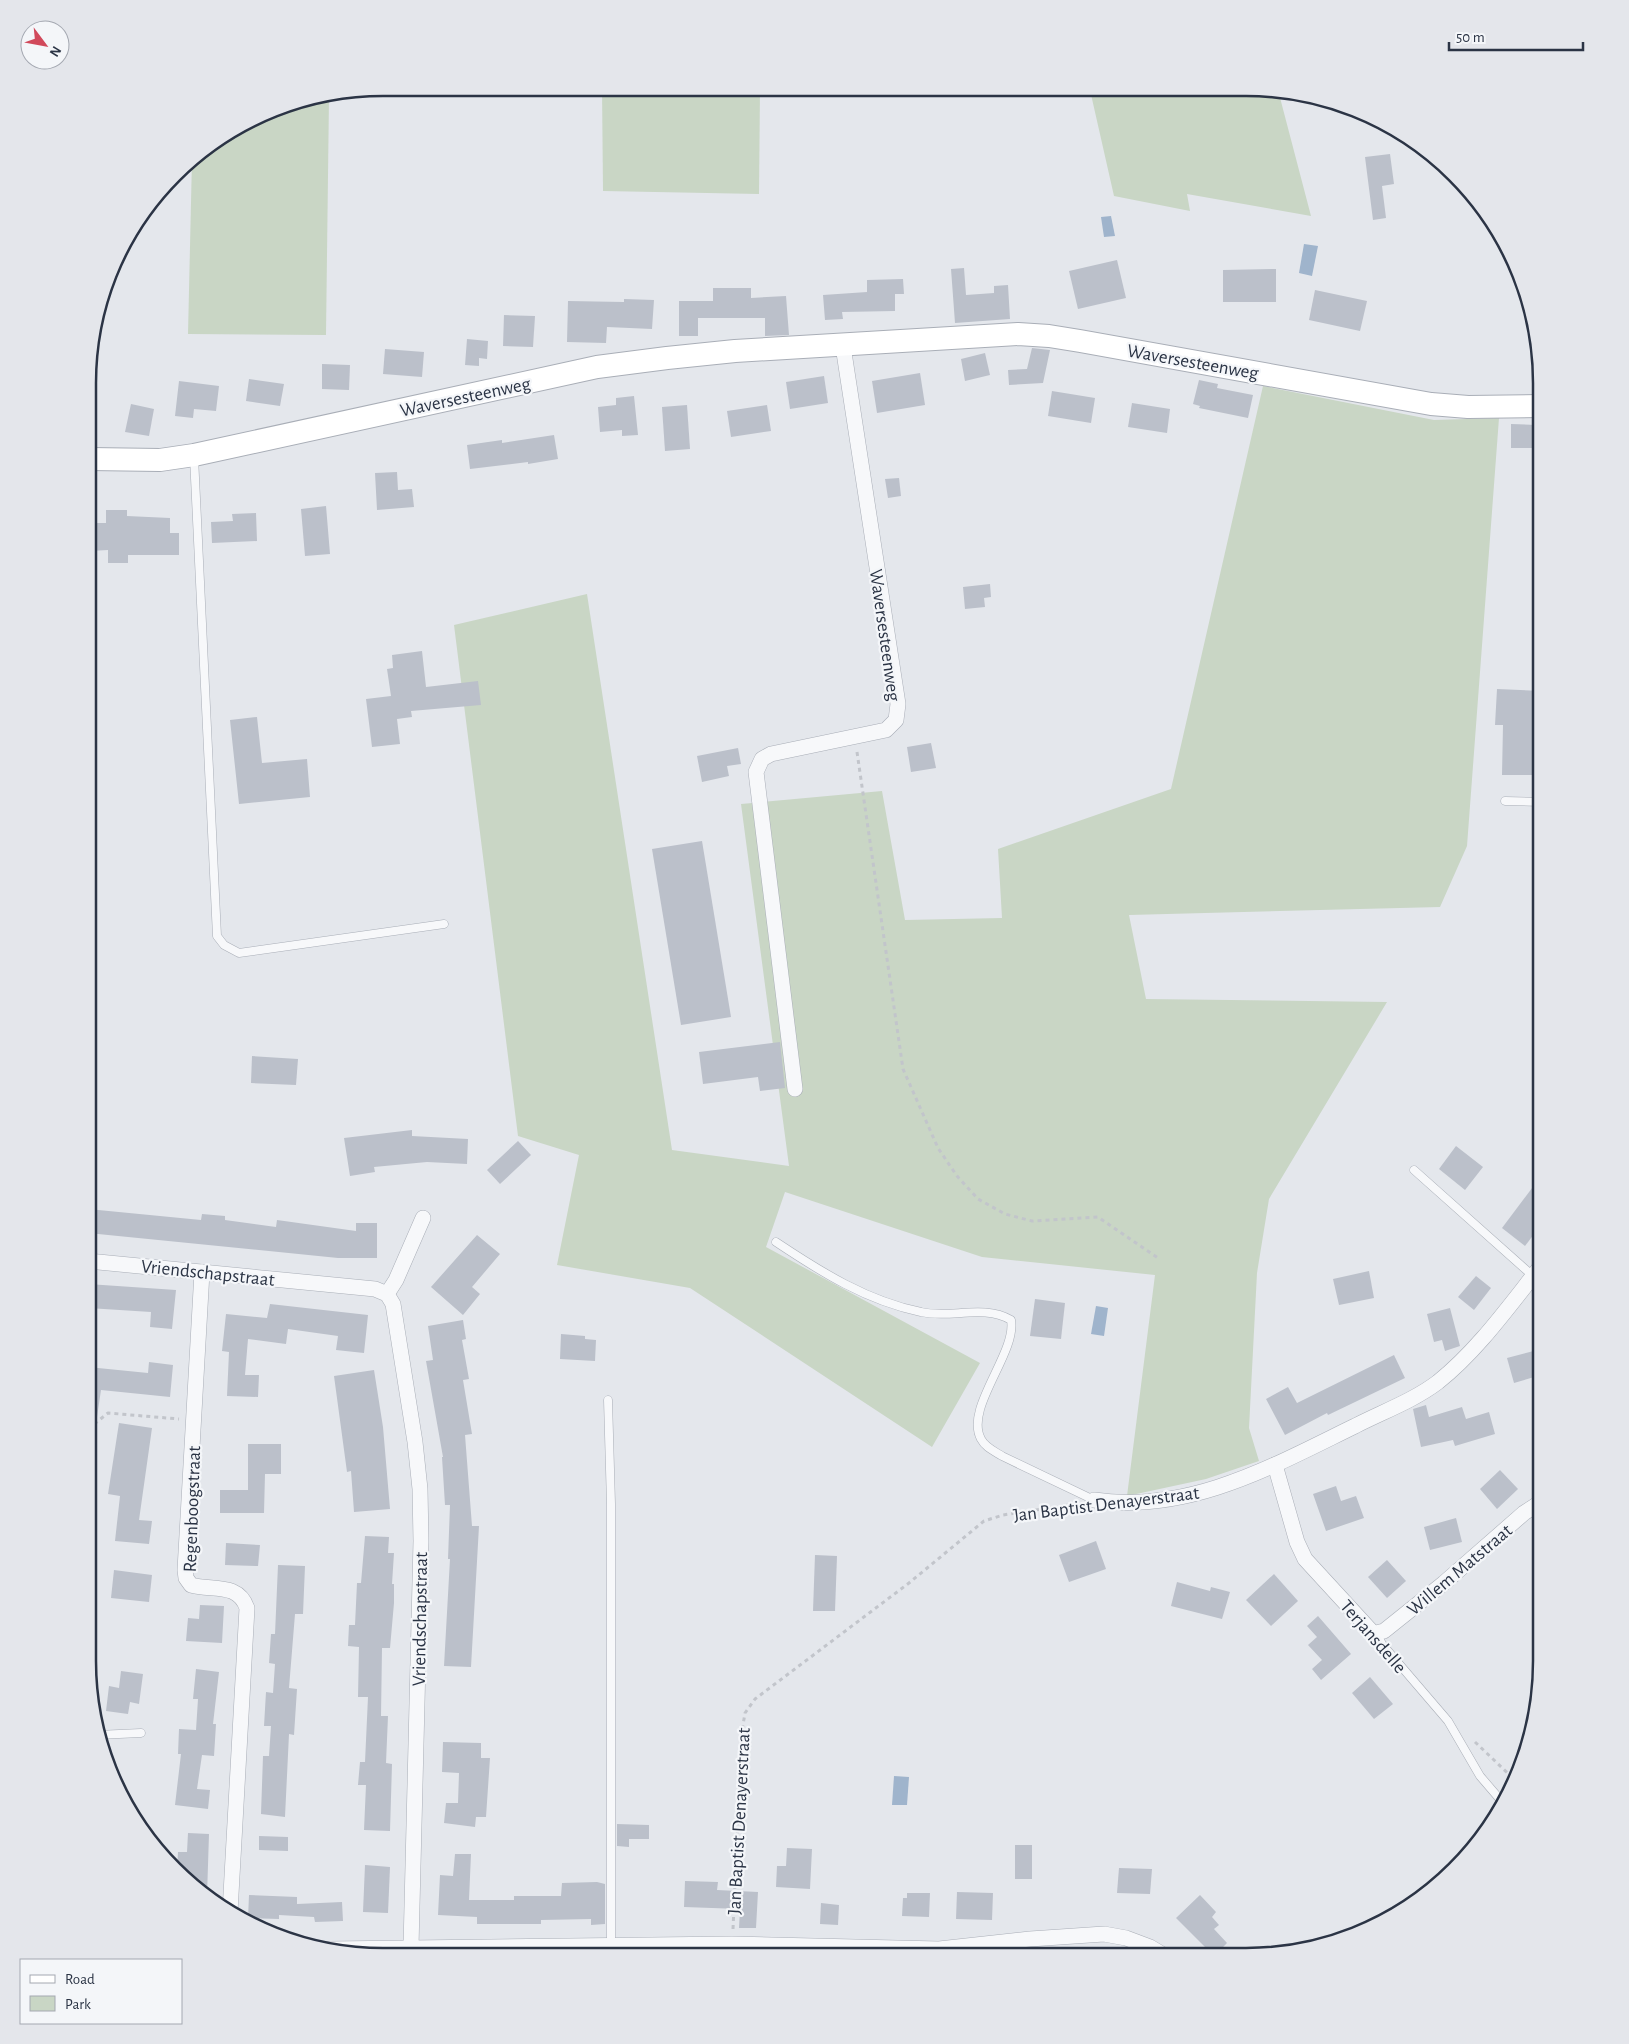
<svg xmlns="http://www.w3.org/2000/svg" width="1629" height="2044" viewBox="0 0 1629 2044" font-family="'Alegreya Sans',sans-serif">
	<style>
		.green { fill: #c9d6c5 }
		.water { fill: #9fb4cc }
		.building { fill: #bbc0ca }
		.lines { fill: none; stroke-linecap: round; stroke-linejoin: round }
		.lane-casing { stroke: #a9aeb7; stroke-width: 9 }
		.street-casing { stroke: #a9aeb7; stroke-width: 16 }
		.secondary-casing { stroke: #a9aeb7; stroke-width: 24 }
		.path { stroke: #c2c5cb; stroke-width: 3; stroke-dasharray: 4 4; stroke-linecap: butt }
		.lane { stroke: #f7f8fa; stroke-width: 8 }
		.street { stroke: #f7f8fa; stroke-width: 15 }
		.secondary { stroke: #fff; stroke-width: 22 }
		.labels { text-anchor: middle; stroke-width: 4.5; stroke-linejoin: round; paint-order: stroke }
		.street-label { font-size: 19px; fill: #2b3445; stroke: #f4f6f9 }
		.rim { fill: none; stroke: #2b3445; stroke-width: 2.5 }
	</style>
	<rect width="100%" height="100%" fill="#e4e7ec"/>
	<g class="green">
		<path d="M602,88L760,89L759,194L603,191Z"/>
		<path d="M1090,90H1278L1311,216L1187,194L1190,211L1114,196Z"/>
		<path d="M329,97L326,335L188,334L192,159L288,103Z"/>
		<path d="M1263,386L1434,420L1499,418L1467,846L1440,907L1129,915L1146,999L1387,1002L1269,1199L1257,1273L1249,1428L1259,1461L1206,1479L1127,1496L1155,1275L982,1257L785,1192L766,1247L980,1363L932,1447L690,1288L557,1265L579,1155L518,1136L454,625L587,594L672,1150L789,1166L741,804L882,791L905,920L1002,918L998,849L1171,789Z"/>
	</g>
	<g class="water">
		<path d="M1111,216L1115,236L1104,237L1101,217Z"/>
		<path d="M1304,244L1318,246L1312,276L1299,273Z"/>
		<path d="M1096,1306L1108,1308L1104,1336L1091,1334Z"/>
		<path d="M894,1776L909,1777L907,1805H892Z"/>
	</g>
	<g class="building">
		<path d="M1390,154L1394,184L1382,186L1386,218L1373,220L1365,157Z"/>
		<path d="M1117,260L1126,298L1078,309L1069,271Z"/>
		<path d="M964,268L966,295L994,293V286L1008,285L1010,319L955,323L951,269Z"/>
		<path d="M1276,269V302H1223V270Z"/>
		<path d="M903,279L904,294H895V311L842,312L843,319L825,320L823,295L867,292V280Z"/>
		<path d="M713,288H751V298L786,296L789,335L765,336V318H698V336H679V301H713Z"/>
		<path d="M1315,290L1367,301L1360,331L1309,320Z"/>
		<path d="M624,299L654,300L652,329L607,327L606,343L567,342L568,301L624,302Z"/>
		<path d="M504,315L535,316L533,347L503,346Z"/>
		<path d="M467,339L488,341L487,359L479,358V366L465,365Z"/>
		<path d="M1032,348L1050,350L1043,383L1009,385L1008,370L1027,369Z"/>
		<path d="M385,349L424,352L422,377L383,374Z"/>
		<path d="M985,353L990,375L965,381L961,359Z"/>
		<path d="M322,364L350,365L349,390L322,389Z"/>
		<path d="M920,373L925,405L877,413L872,381Z"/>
		<path d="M824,376L828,403L790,409L786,382Z"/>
		<path d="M249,379L284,384L280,406L246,401Z"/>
		<path d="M1199,380L1218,384L1217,388L1253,395L1248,418L1199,408L1200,406L1193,404Z"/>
		<path d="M179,381L219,386L216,411L194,409L193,418L175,416Z"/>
		<path d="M1052,391L1095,398L1091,423L1048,416Z"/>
		<path d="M634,396L638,435L622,436V430L600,432L598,407L616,405V398Z"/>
		<path d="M1132,403L1170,409L1167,433L1128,427Z"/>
		<path d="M131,404L154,409L149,436L125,432Z"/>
		<path d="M687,405L690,449L665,451L662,407Z"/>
		<path d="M767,405L771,431L731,437L727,411Z"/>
		<path d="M1511,424L1536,425V448H1511Z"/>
		<path d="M554,435L558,459L528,464V462L470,469L467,445L502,440V443Z"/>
		<path d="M397,472L398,490L412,489L414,507L377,510L375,473Z"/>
		<path d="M899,478L901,496L888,498L885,479Z"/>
		<path d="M326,506L330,554L305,556L301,509Z"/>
		<path d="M106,510H127V516L170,518V533H179V555H128V563H108V550L90,551V523H106Z"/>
		<path d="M256,513L257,541L212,543L211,522L233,521L232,514Z"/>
		<path d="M990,584L991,597L984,598L985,607L965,609L963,587Z"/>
		<path d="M422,651L426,687L478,681L481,705L411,711L412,717L397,719L400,744L372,747L366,699L391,696L387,669L393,668L392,655Z"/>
		<path d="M1497,689L1541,691V775H1502L1503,725H1495Z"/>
		<path d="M257,717L262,763L307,759L310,797L239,804L230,720Z"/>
		<path d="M931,743L936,768L911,772L907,747Z"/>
		<path d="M738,748L741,764L727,766L729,776L702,782L697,756Z"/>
		<path d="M702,841L731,1017L681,1025L652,849Z"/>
		<path d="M780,1042L785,1088L760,1091L758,1077L703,1084L699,1052Z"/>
		<path d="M252,1056L298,1059L296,1085L251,1083Z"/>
		<path d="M412,1130V1136L468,1139L467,1164L427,1162L374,1167L375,1172L350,1176L344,1138Z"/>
		<path d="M518,1141L531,1155L500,1184L487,1170Z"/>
		<path d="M1456,1146L1483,1167L1465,1190L1439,1169Z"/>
		<path d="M1541,1176V1225L1525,1246L1502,1228Z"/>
		<path d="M88,1209L201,1220L202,1214L225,1216V1220L276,1227L277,1220L356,1231V1223H377V1258H338L88,1233Z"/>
		<path d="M477,1235L500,1254L472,1287L480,1294L463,1315L431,1287Z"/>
		<path d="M1369,1271L1374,1298L1339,1305L1333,1279Z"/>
		<path d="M1476,1276L1491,1288L1474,1310L1458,1297Z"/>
		<path d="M88,1284L176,1290L172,1329L150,1327L151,1312L88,1308Z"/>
		<path d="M1035,1299L1065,1303L1061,1339L1030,1336Z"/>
		<path d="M270,1304L368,1315L364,1353L336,1350L338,1336L288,1329L286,1344L248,1339L245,1375H259L258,1397L227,1396L229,1352L222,1351L226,1314L267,1318Z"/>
		<path d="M1450,1308L1460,1346L1445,1351L1442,1340L1434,1342L1427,1314Z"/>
		<path d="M463,1320L466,1339L462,1340L469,1379L463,1380L472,1434L465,1435L472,1526H479L471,1667L444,1666L450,1559H448L450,1505H445L442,1457H443L426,1361L433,1360L428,1326Z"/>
		<path d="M561,1334L585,1336V1339L596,1340L595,1361L560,1359Z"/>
		<path d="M1541,1349V1375L1514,1383L1507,1358Z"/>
		<path d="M1394,1355L1405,1378L1328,1415L1327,1413L1285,1435L1266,1399L1288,1387L1297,1403Z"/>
		<path d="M149,1362L173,1365L170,1397L101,1390L97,1417L88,1416V1367L148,1373Z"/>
		<path d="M374,1370L383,1427L390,1509L354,1512L351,1471L347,1472L334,1376Z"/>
		<path d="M1426,1405L1429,1417L1462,1407L1466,1419L1489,1412L1495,1434L1455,1446L1453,1440L1421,1447L1413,1409Z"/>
		<path d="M119,1423L152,1428L139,1520L152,1521L149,1544L115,1541L120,1496L108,1494Z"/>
		<path d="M248,1444H281V1474H265L264,1513H220V1490H248Z"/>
		<path d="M1500,1470L1518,1489L1497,1509L1480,1489Z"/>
		<path d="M1336,1486L1341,1501L1356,1496L1364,1518L1326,1531L1313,1494Z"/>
		<path d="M1456,1518L1462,1542L1430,1550L1424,1527Z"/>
		<path d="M365,1536L389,1537L388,1553H394L392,1584H394V1603L390,1648H382L381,1716H388L386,1763L392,1764L390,1831L364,1830L366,1785H358L360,1762H365L368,1697H358L359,1647L348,1646L349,1625H355L357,1583H361Z"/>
		<path d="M1096,1541L1106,1569L1069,1582L1059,1555Z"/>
		<path d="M226,1543L260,1545L258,1566L225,1565Z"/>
		<path d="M815,1555L837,1556L835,1611H813Z"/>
		<path d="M1387,1560L1406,1581L1387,1598L1368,1577Z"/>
		<path d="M278,1565L305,1566L303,1614H295L289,1688L297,1689L294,1735L289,1734L285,1817L261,1814L263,1756H269L271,1726H264L266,1692L273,1693L275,1664L269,1663L271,1634H275Z"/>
		<path d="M114,1570L152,1575L149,1602L111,1598Z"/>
		<path d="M1274,1574L1298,1601L1271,1626L1246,1600Z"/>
		<path d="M1177,1582L1210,1591L1211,1587L1230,1592L1222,1619L1171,1606Z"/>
		<path d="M200,1605L224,1606L222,1643L186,1641L188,1618L199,1619Z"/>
		<path d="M1318,1616L1351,1654L1321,1680L1312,1669L1322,1660L1308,1645L1317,1637L1307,1626Z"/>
		<path d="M196,1669L219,1672L213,1724H216L214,1756L202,1755L197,1789L210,1790L208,1809L175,1805L181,1754H178L179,1729L196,1730L198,1699H193Z"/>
		<path d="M121,1671L143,1674L139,1704L130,1702L128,1714L106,1711L109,1686L119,1688Z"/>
		<path d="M1370,1677L1393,1704L1374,1719L1352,1693Z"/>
		<path d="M443,1742L481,1743V1758H490L486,1817H476L475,1827L444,1823L446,1803H458L459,1773L442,1772Z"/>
		<path d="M617,1824L649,1825V1839H629V1847L617,1846Z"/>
		<path d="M188,1833L209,1834L207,1896L177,1870L178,1852H187Z"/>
		<path d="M259,1836L288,1837V1851L259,1850Z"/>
		<rect x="1015" y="1845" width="17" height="34"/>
		<path d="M787,1848L812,1849L810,1889L776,1887L777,1866H786Z"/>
		<path d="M455,1854H471L469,1900H514V1896H561L562,1883L597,1882L605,1884V1924L591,1925V1919L541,1920V1924H477V1917L438,1915L440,1875L453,1876Z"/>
		<path d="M365,1865L390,1867L388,1913L363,1912Z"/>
		<path d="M1119,1868L1152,1869L1150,1894L1117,1893Z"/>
		<path d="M685,1881L718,1882L717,1890L758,1892L756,1928H739L740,1909L684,1907Z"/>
		<path d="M957,1892L993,1893L992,1920L956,1919Z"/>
		<path d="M907,1893H930L929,1917L902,1916L903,1898H907Z"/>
		<path d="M249,1895L297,1897V1904L342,1902L343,1921L315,1922L314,1917L279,1915V1919L248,1918Z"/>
		<path d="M1200,1895L1216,1912L1212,1917L1219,1925L1214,1929L1227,1943L1214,1956L1176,1918Z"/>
		<path d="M821,1903L839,1905L838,1925L820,1924Z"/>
	</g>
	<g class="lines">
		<defs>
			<g id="lane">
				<path d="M194,457L217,936L224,945L239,953L444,924"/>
				<path d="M1505,801L1541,802"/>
				<path d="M1414,1170L1533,1276"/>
				<path d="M776,1242C821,1272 867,1301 921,1312C950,1319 983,1304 1011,1320C1017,1353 964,1408 981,1439C985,1447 994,1451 1002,1456L1094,1500"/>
				<path d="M608,1400L611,1504V1945"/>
				<path d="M1376,1633L1382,1644L1448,1721L1480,1776L1504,1804"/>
				<path d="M97,1735L141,1733"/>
			</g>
			<g id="street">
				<path d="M795,1089L756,772L762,759L771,754L886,730L896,720L898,704L843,346"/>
				<path d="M88,1261L375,1289L387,1294L393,1304L415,1442L420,1489L421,1541L411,1947"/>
				<path d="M202,1272L185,1570L186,1578L191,1585C212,1591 238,1582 247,1608L230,1912"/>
				<path d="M387,1294L396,1280L423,1218"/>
				<path d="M1275,1465L1297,1542L1305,1559L1372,1632L1376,1633L1384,1631L1444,1583L1524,1513L1541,1502"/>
				<path d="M1094,1500C1189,1514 1273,1466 1355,1426C1382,1412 1413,1401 1438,1382C1478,1350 1509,1306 1541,1266"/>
				<path d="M330,1949L732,1944L939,1949L1030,1939L1104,1934L1126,1938L1150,1947L1165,1956"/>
			</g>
			<path id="secondary" d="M90,459L160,460L194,455L597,367L667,358L735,351L1018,334L1049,336L1080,341L1431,404L1468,407L1541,406"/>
		</defs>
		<use href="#lane" class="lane-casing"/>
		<use href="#street" class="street-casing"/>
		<use href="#secondary" class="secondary-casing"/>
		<g class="path">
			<path d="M857,752L903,1069L938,1148L957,1176L978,1199L1005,1214L1032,1221L1098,1217L1158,1258"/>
			<path d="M88,1429L108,1413L179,1419"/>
			<path d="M1475,1742L1515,1780"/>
			<path d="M733,1929L742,1731L745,1713L755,1699L909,1583L984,1521L1003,1515L1075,1504"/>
		</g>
		<use href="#lane" class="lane"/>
		<use href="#street" class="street"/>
		<use href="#secondary" class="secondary"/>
	</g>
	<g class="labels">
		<g class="street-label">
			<text transform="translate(1193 361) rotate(10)" y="7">Waversesteenweg</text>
			<text transform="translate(465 396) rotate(-12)" y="7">Waversesteenweg</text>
			<text transform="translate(886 635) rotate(82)" y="7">Waversesteenweg</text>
			<text transform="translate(208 1272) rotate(6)" y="7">Vriendschapstraat</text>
			<text transform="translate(1106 1503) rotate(-7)" y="7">Jan Baptist Denayerstraat</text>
			<text transform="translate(191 1509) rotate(-88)" y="7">Regenboogstraat</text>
			<text transform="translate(1459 1569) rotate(-40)" y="7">Willem Matstraat</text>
			<text transform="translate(419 1619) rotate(-89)" y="7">Vriendschapstraat</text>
			<text transform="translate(1374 1636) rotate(49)" y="7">Terjansdelle</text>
			<text transform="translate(738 1821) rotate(-87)" y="7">Jan Baptist Denayerstraat</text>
		</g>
	</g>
	<path d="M0 0H1629V2044H0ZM383 96H1246A287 287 0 0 1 1533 383V1661A287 287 0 0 1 1246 1948H383A287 287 0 0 1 96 1661V383A287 287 0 0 1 383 96Z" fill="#e4e6eb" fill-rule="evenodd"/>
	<path class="rim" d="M383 96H1246A287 287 0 0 1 1533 383V1661A287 287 0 0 1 1246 1948H383A287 287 0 0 1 96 1661V383A287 287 0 0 1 383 96Z"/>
	<rect x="20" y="1959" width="162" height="65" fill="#f4f6f9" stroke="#a4a8b1"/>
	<rect x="30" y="1975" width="25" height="8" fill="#ffffff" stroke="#a4a8b1"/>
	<text x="65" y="1984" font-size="15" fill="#2b3445">Road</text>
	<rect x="30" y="1996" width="25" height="15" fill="#c9d6c5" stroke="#a4a8b1"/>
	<text x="65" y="2009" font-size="15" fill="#2b3445">Park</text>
	<g transform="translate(45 45) rotate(122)"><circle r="24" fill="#f4f6f9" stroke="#a4a8b1"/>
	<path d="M0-4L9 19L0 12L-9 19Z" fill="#d1495b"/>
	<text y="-8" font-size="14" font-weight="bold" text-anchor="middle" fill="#2b3445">N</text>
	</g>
	<path d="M1449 42v8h134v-8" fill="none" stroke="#2b3445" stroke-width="2.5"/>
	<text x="1456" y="42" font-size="15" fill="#2b3445" stroke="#f4f6f9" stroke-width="4" paint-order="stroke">50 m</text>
</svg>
